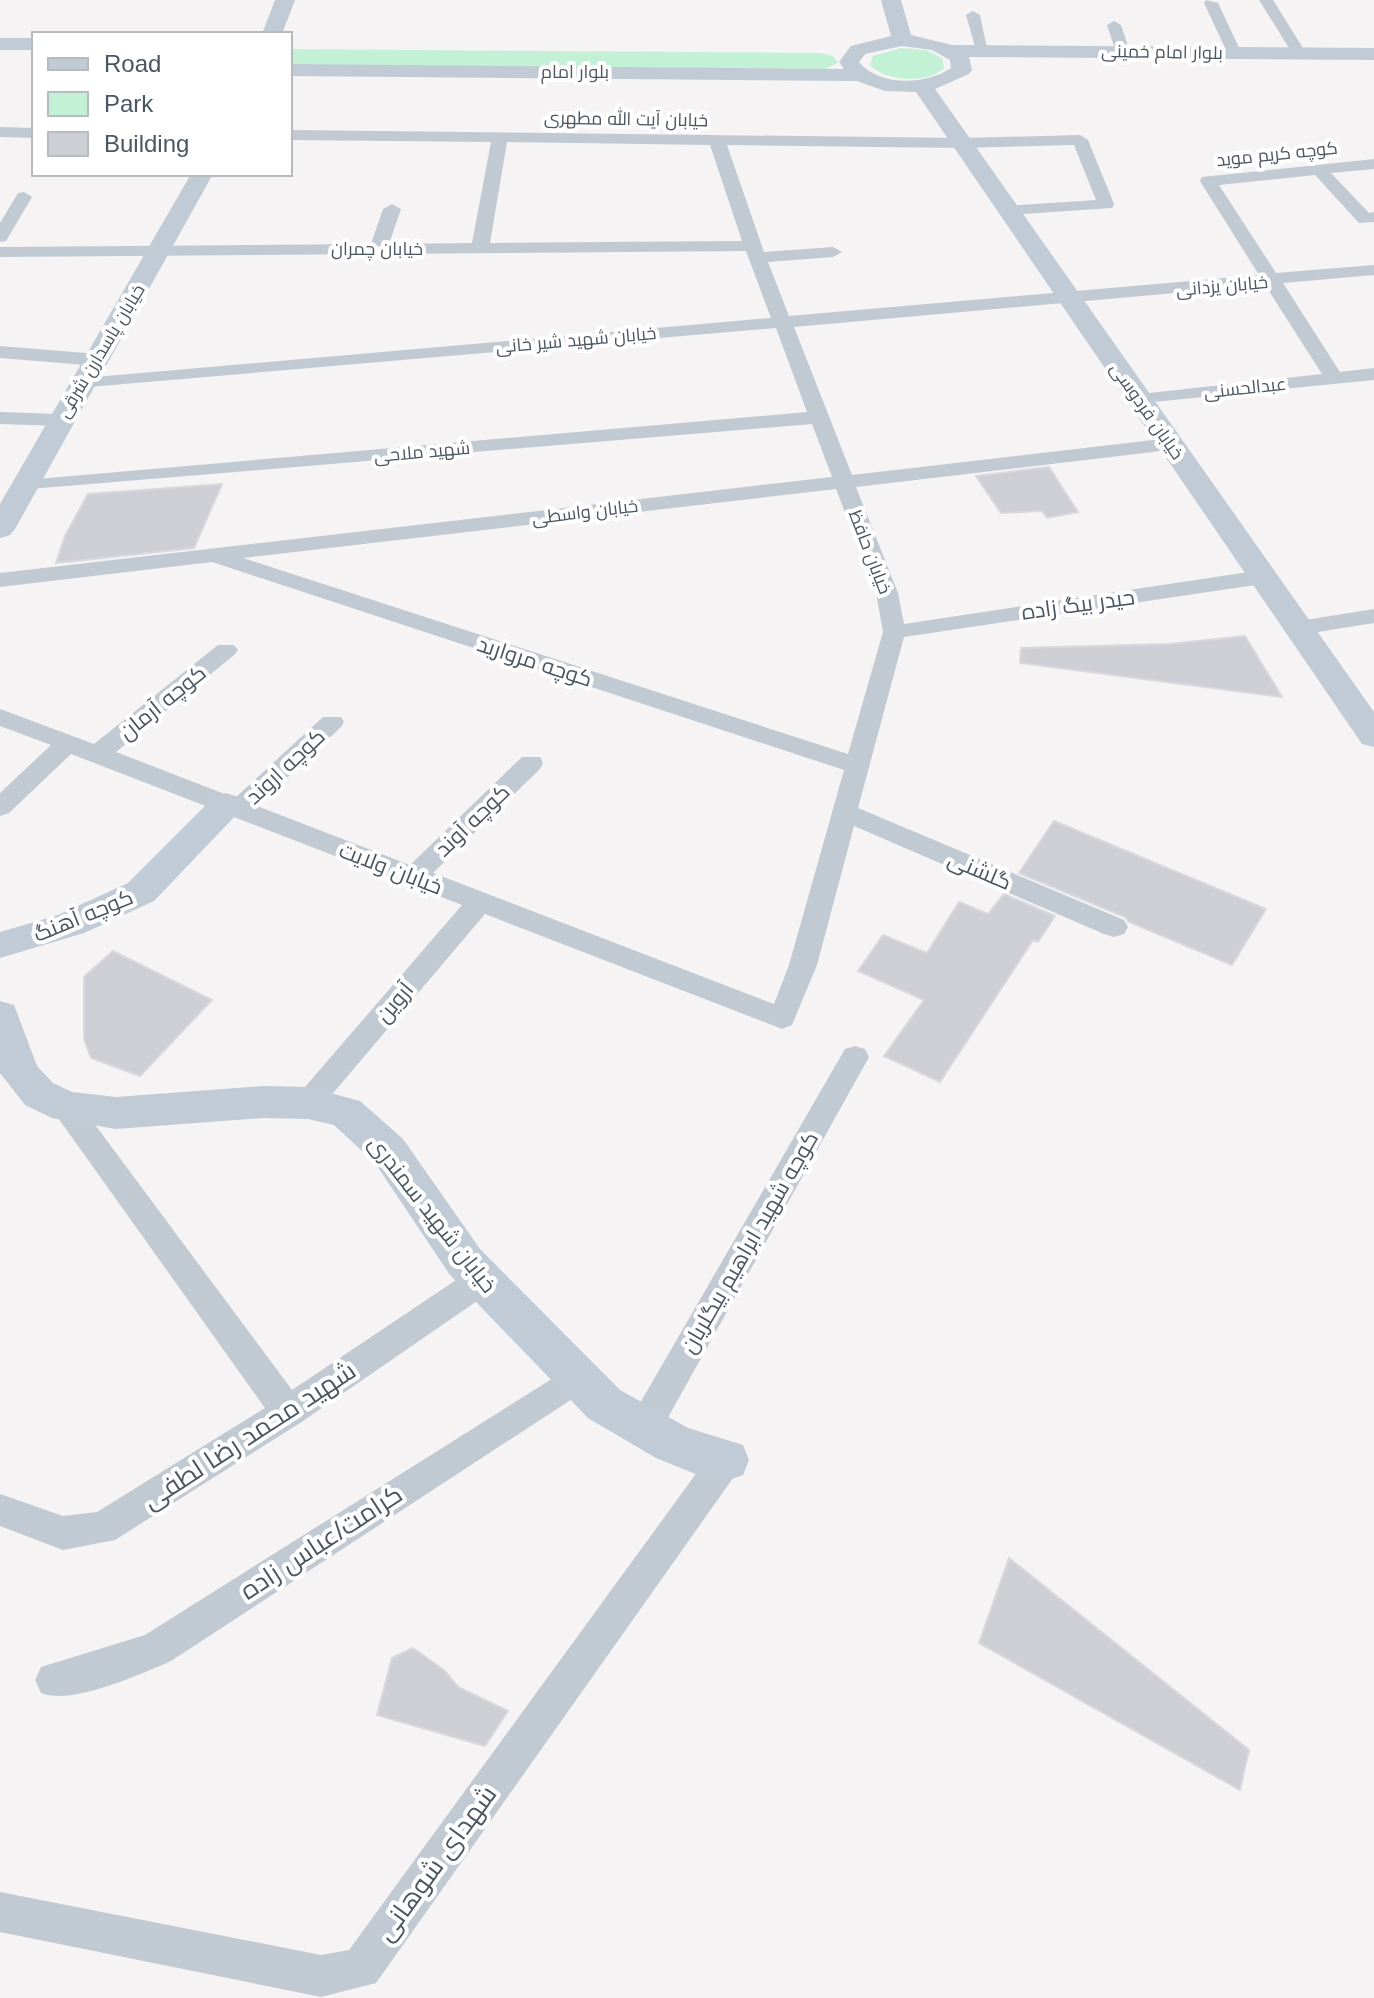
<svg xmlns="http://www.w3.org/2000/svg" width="1374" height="1998" viewBox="0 0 1374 1998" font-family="Helvetica,Cairo,sans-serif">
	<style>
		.green { fill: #c3f1d5 }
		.building { fill: #cdcfd5; stroke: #d7d9de; stroke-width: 2 }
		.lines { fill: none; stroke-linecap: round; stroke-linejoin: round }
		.street { fill: #c1cad2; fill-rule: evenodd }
		.secondary { fill: #c1cbd6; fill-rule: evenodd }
		.labels { text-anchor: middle; stroke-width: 8; stroke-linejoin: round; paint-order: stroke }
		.far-street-label { font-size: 18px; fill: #4a5661; stroke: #fff }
		.street-label { font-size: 22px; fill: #4a5661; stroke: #fff }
		.near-street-label { font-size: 26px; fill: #4a5661; stroke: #fff }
	</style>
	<rect width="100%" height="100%" fill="#f5f3f3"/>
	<g class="green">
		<path d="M901,48L925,50L942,58L944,68C927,84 887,82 870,65L873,56Z"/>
		<path d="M290,49L820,53L833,56L838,63L824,69L290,65Z"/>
	</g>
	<g class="building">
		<path d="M1049,467L1078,512L1047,518L1042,511L1001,513L976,476Z"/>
		<path d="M222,484L194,548L56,563L65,536L88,494Z"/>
		<path d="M1245,636L1282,697L1020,663L1021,648L1169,644Z"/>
		<path d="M1054,821L1266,909L1232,965L1129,922L1125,917L1019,873Z"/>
		<path d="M1004,894L1055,916L1038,942L1033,940L940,1082L884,1056L924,1000L858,971L883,935L927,953L959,902L988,914Z"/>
		<path d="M113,951L212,1000L140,1076L91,1058L84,1039V977Z"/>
		<path d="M1009,1558L1249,1750L1240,1790L979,1643Z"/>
		<path d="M413,1648L445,1671L458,1687L508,1711L485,1746L377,1715L392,1658Z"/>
	</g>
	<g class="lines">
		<g class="street">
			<path d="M1206,0L1218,3L1241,52L1239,55L1227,52L1204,3Z"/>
			<path d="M1259,0H1273L1306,53L1304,56H1294Z"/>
			<path d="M973,11L980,15L988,53L976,50L966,15Z"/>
			<path d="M1114,21L1121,25L1130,52L1128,55L1116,52L1107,25Z"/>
			<path d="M0,127L34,128V138L0,137Z"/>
			<path d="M290,130L962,138L1080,135L1088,140L1114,204L1112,208L1009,215L1000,210L1003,206L1096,200L1074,145L962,148L727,145L764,252L833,247L842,252L833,257L768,262L789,316L1259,275L1200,181L1202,177L1374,159V169L1331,173L1369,213L1374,212V222L1359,223L1315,175L1219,185L1276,273L1374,265V275L1283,283L1340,372L1374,368V380L1133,404L1130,400L1140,394L1322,374L1265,285L794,327L852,475L1170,438L1180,444L1170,450L856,487L898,593L904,624L1262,570L1273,577L1262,584L904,637L858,808L1124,920L1128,927L1124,934L1114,937L1104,934L854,826L817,965L792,1025L782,1029L772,1025L485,914L318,1111L308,1115L298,1111L293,1103L298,1095L462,905L71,754L9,813L0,816V793L51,745L0,726V709L94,744L218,645H234L238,650L234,655L116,752L235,798L323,717H341L344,722L341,727L257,806L410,865L522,757H540L543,763L540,769L433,873L774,1004L789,965L844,770L212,562L0,587V573L832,477L812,424L18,490L15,486L25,480L807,412L776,328L77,388L74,384L84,378L771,318L746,251L0,257V247L371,244L383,209L392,204L401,209L389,244L472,243L491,142L290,140ZM507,142L710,145L742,241L490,243ZM836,489L876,593L883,632L848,754L243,558Z"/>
			<path d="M24,192L32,197L6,241L0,242V223L18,193Z"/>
			<path d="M0,346L98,354L108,360L98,366L0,358Z"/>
			<path d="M0,412L60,414L70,420L60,426L0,424Z"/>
			<path d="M1374,609V623L1299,635L1288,628L1299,621Z"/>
			<path d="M855,1046L865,1049L869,1057L656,1439L644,1443L632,1439L627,1428L632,1417L845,1049Z"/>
			<path d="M66,1095L76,1099L292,1390L471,1270L482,1267L493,1270L498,1280L493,1290L300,1423L115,1540L63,1550L0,1526V1494L63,1516L97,1512L265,1408L56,1115L51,1107L56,1099Z"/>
			<path d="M577,1363L589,1368L594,1378L589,1388L171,1661C141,1674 71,1706 41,1693L35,1680L41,1667L145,1635Z"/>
			<path d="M726,1444L738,1449L743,1460L738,1471L376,1983L321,1997L0,1932V1892L321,1955L349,1950L714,1449Z"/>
		</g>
		<g class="secondary">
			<path d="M275,0H295L282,34H262Z"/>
			<path d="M881,0H901L911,35L952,45L1374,48V60L969,57L972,70L969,74L935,89L1374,712V747L1362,744L916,92L885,91L857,81L290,76V64L844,69L839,62L851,46L891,36ZM902,46L932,50L950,60L951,68C927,85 879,87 859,62L865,54Z"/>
			<rect x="0" y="38" width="34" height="12"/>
			<path d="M191,174H213L15,529L10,535L0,538V504Z"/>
			<path d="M226,793L238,797L243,805L238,813L154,901L84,933L0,958V932L58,915L128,883L214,797Z"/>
			<path d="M0,1001L14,1005L37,1066L53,1083L72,1092L116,1097L264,1086L308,1087L360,1101L403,1139L480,1249L620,1390L688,1428L743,1445L749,1460L743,1475L726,1481L703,1477L656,1458L588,1418L450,1275L375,1163L334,1125L308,1119L264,1118L116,1129L52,1118L25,1105L0,1073Z"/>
		</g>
	</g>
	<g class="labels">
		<g class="far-street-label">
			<text transform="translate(1162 52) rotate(1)" y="6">بلوار امام خمینی</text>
			<text x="575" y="78">بلوار امام</text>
			<text transform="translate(626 119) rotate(1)" y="6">خیابان آیت الله مطهری</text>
			<text transform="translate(1277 154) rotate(-6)" y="6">کوچه کریم موید</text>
			<text x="377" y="255">خیابان چمران</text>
			<text transform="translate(1222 286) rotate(-5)" y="6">خیابان یزدانی</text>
			<text transform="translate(576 340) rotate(-5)" y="6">خیابان شهید شیر خانی</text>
			<text transform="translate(101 351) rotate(-59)" y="6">خیابان پاسدارن شرقی</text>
			<text transform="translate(1245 388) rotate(-6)" y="6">عبدالحسنی</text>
			<text transform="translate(1147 411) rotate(55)" y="6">خیابان فردوسی</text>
			<text transform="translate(422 452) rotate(-5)" y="6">شهید ملاحی</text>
			<text transform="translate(585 512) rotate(-7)" y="6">خیابان واسطی</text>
			<text transform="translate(870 552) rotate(69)" y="6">خیابان حافظ</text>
		</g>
		<g class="street-label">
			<text transform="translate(1078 604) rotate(-8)" y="8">حیدر بیگ زاده</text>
			<text transform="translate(535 661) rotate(18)" y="8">کوچه مروارید</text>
			<text transform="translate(162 702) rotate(-39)" y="8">کوچه آرمان</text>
			<text transform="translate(285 766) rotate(-43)" y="8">کوچه اروند</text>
			<text transform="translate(472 820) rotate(-44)" y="8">کوچه آوند</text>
			<text transform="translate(391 868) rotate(21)" y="8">خیابان ولایت</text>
			<text transform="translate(980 870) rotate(23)" y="8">گلشنی</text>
			<text transform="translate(83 915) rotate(-22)" y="8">کوچه آهنگ</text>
			<text transform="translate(394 1002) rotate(-50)" y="8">آروین</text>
			<text transform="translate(433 1214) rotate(52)" y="8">خیابان شهید سمندری</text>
			<text transform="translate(749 1242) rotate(-60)" y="8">کوچه شهید ابراهیم بیگلریان</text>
		</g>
		<g class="near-street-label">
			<text transform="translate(249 1435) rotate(-33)" y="9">شهید محمد رضا لطفی</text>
			<text transform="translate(321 1542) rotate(-33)" y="9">کرامت/عباس زاده</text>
			<text transform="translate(436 1863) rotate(-54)" y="9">شهدای شوهانی</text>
		</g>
	</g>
	<rect x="32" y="32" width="260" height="144" fill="#ffffff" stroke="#b7bbc0" stroke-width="2"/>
	<rect x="48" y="58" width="40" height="12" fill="#c1cbd6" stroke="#b7bbc0" stroke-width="2"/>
	<text x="104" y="72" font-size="24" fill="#4a5661">Road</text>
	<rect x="48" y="92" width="40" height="24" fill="#c3f1d5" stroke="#b7bbc0" stroke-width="2"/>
	<text x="104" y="112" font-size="24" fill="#4a5661">Park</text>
	<rect x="48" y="132" width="40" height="24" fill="#cdcfd5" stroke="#b7bbc0" stroke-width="2"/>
	<text x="104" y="152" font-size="24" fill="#4a5661">Building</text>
</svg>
